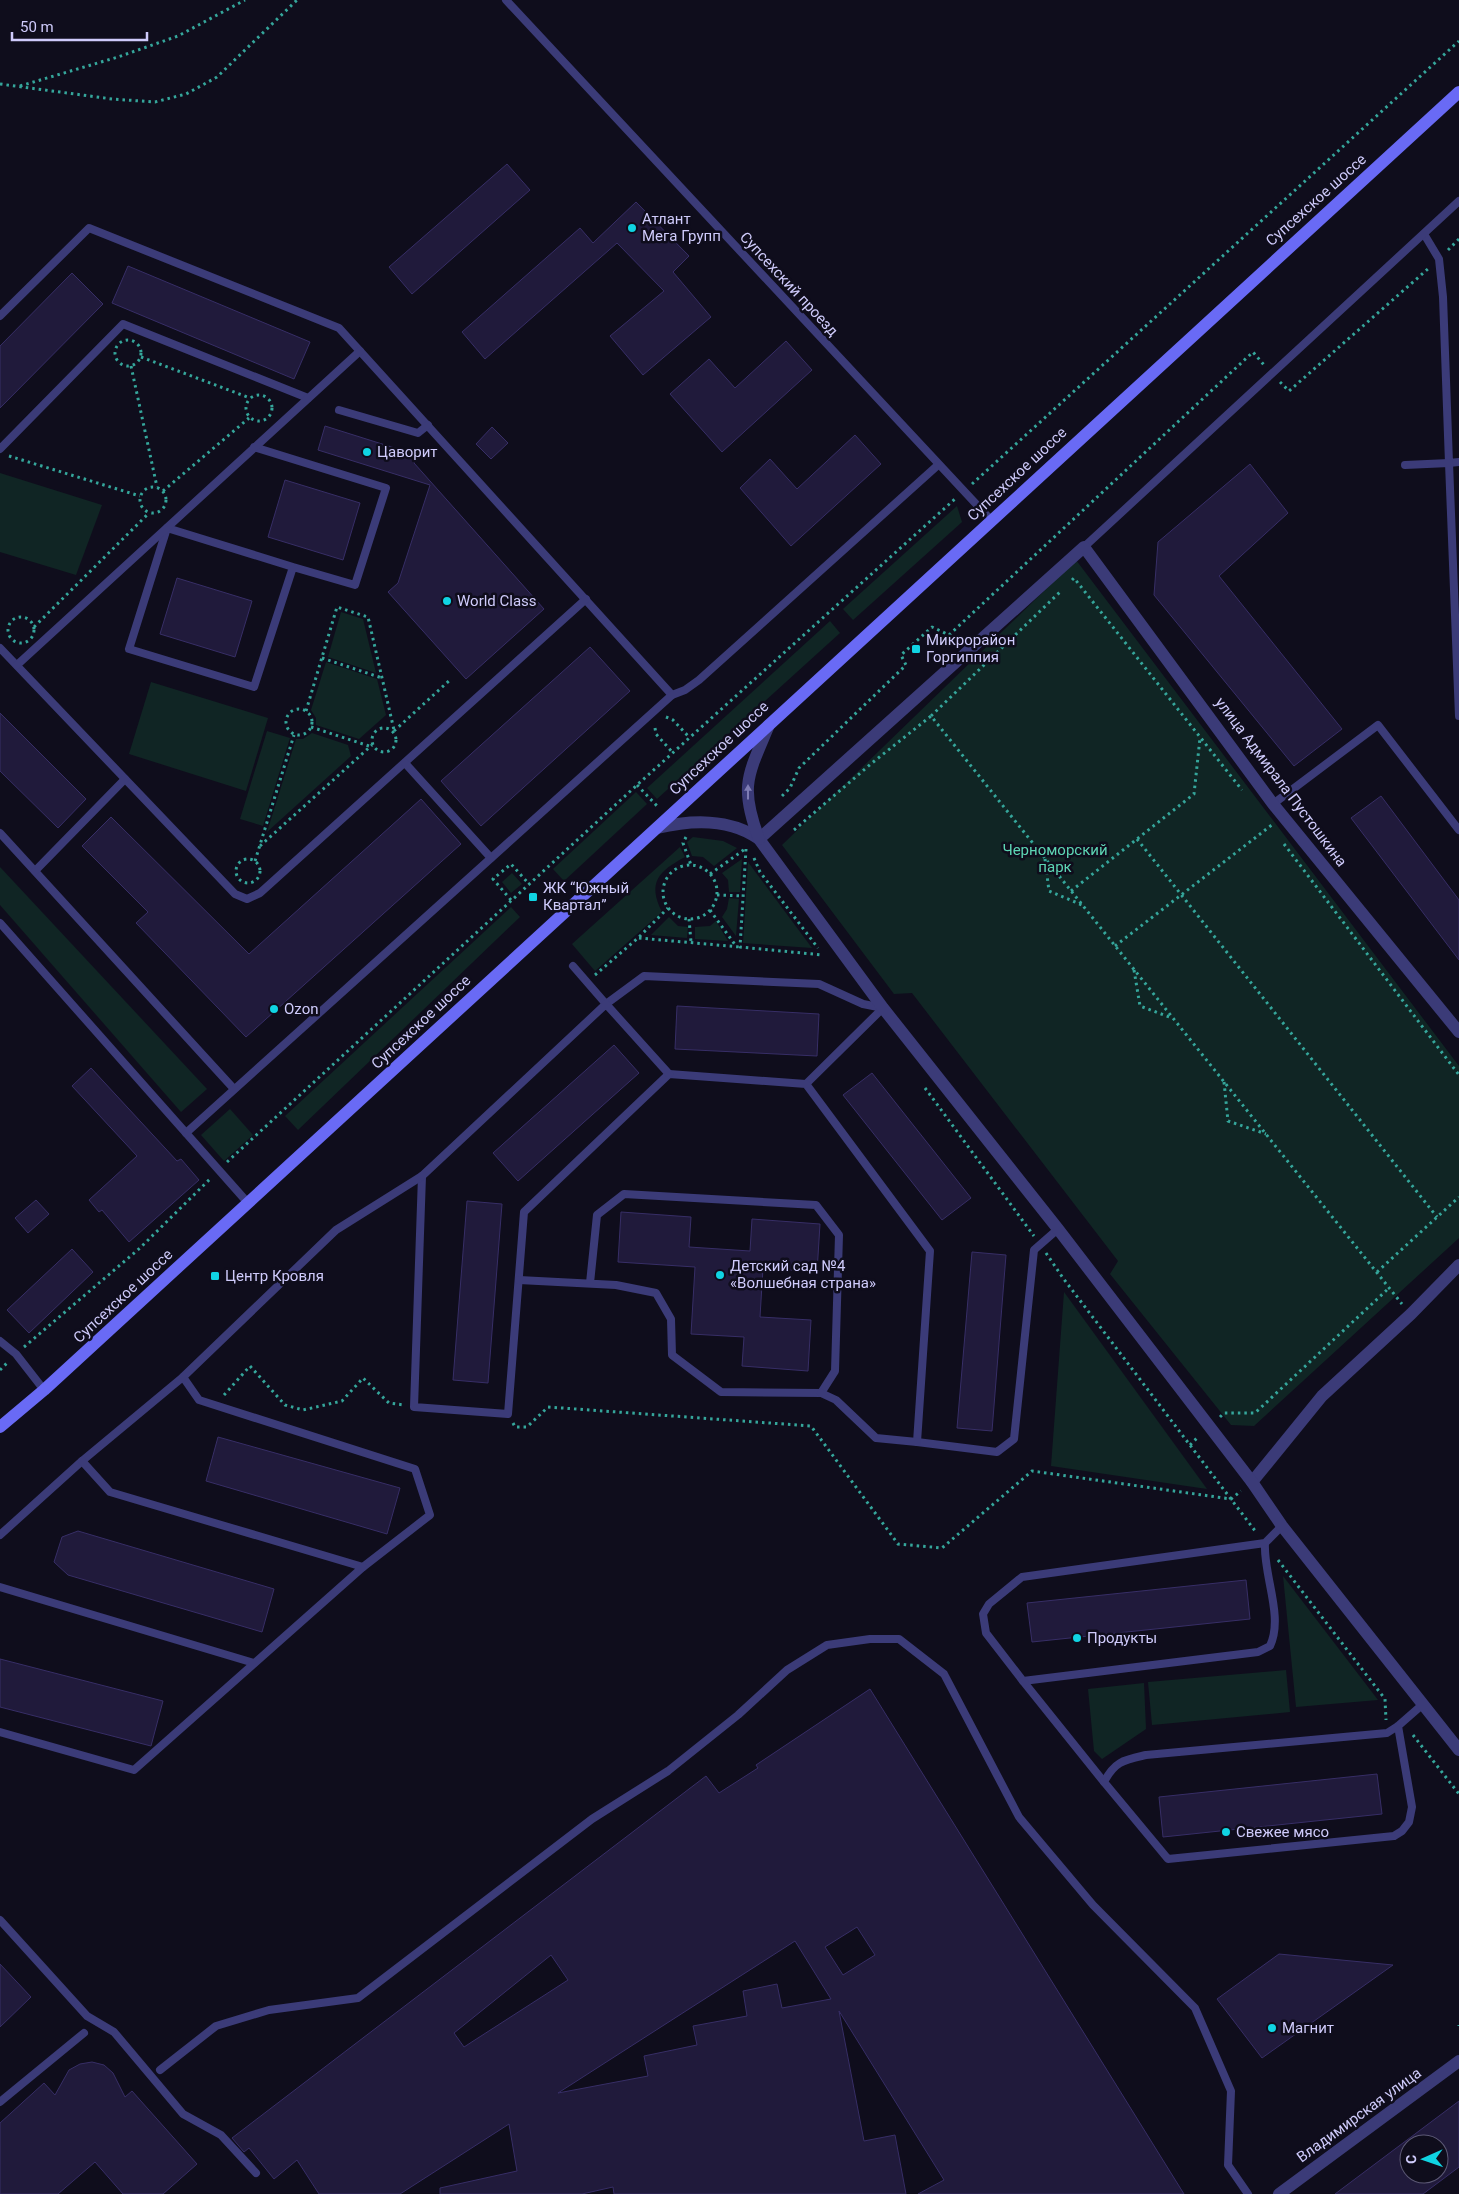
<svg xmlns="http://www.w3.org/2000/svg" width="1459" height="2194" viewBox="0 0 1459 2194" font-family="Roboto,sans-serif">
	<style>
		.green { fill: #102524 }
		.building { fill: #201a3b; stroke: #372e66; fill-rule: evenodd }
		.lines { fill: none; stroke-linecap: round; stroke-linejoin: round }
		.path { stroke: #35a69b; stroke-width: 3; stroke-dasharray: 2.5 4; stroke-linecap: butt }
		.service { stroke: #3b3b78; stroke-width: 8 }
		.minor { stroke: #3b3b78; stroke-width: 12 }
		.tertiary { stroke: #3b3b78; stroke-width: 12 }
		.secondary { stroke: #696af5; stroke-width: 12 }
		.oneway { fill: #7e7cb3 }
		.poi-dot { fill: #10d4e3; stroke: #0f0d1c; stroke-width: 2 }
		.labels { text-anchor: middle; stroke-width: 5; stroke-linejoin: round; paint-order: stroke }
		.street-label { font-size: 15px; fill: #cfcbfb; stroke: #0f0d1c }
		.poi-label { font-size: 15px; fill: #cfcbfb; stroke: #0f0d1c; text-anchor: start }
		.park-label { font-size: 15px; fill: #5dd5b4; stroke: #0f0d1c }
	</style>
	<rect width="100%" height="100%" fill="#0f0d1c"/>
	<g class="green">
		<path d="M0,473L102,505L76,575L0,552Z"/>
		<path d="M957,506L962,522L853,620L843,609Z"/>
		<path d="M1076,560L1459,1066V1238L1254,1426L1231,1425L1110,1274L1118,1261L912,993L894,994L782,845Z"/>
		<path d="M341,612L363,619L376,673L328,657Z"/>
		<path d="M830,621L840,633L657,799L647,788Z"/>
		<path d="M326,662L377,679L386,715L359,739L316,725V718L311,710Z"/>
		<path d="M151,682L268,718L246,791L129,754Z"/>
		<path d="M267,731L290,738L263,826L240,819Z"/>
		<path d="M312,733L348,745L351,756L267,832L296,739H303Z"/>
		<path d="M636,792L647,804L564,881L553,869Z"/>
		<path d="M693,837L723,841L737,848L714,866L703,857L692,856L687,842Z"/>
		<path d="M680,847L685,857C659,871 647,882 662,912L595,971L572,944Z"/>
		<path d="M742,859L740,892H729L728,880L722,873Z"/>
		<path d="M748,862L812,948L743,943Z"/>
		<path d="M0,867L207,1089L181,1112L0,905Z"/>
		<path d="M512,873L522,884L511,893L502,882Z"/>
		<path d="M729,898L739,899L736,936L722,917L727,909Z"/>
		<path d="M511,907L520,917L298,1130L285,1116Z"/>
		<path d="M669,917L678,926L688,927L687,938L651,935Z"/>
		<path d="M716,921L728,941L695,939V927L710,926Z"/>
		<path d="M230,1109L253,1135L224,1161L201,1135Z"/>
		<path d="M1064,1292L1207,1489L1051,1466Z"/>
		<path d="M1283,1576L1378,1700L1296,1707Z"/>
		<path d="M1286,1670L1290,1712L1152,1725L1148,1682Z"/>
		<path d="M1144,1683L1146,1729L1102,1759L1094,1751L1088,1689Z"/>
	</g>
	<g class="building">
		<path d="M507,164L530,190L412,294L389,267Z"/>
		<path d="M636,202L689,256L673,272L711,317L643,375L610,336L664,291L617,243L485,359L462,332L580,228L593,243Z"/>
		<path d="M128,266L310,342L294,379L112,303Z"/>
		<path d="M72,273L103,304L0,408V346Z"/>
		<path d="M786,341L812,370L722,452L670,394L709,359L735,388Z"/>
		<path d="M325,426L417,455L414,463L544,609L466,679L388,592L398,583L430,485L318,450Z"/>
		<path d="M492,427L508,443L491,459L476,444Z"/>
		<path d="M855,435L881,464L791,546L740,488L770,459L797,489Z"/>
		<path d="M1250,464L1288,513L1219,576L1342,729L1294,766L1154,595L1158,542Z"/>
		<path d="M285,480L360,503L343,560L268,537Z"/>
		<path d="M177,578L252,601L235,657L160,634Z"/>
		<path d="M590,647L630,691L481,826L441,781Z"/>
		<path d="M0,713L86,799L58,828L0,771Z"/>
		<path d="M1381,796L1459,900V960L1351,818Z"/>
		<path d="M421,799L461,844L246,1037L136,923L148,912L82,846L111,817L249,954Z"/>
		<path d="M677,1006L819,1014L817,1056L675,1049Z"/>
		<path d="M614,1045L639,1073L518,1181L493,1153Z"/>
		<path d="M91,1068L177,1161L181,1159L199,1180L129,1242L102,1210L99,1212L89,1200L137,1156L72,1086Z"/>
		<path d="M872,1073L971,1198L942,1220L843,1095Z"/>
		<path d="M36,1200L49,1214L28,1233L15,1218Z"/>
		<path d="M467,1201L502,1204L488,1383L453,1380Z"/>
		<path d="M621,1212L691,1217L689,1247L750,1251L752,1219L820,1224L817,1272L763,1268L760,1317L811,1320L808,1371L742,1366L744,1337L691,1334L695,1267L618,1262Z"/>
		<path d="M72,1249L93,1272L29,1333L7,1310Z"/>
		<path d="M972,1252L1006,1255L992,1431L957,1428Z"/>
		<path d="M218,1437L400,1488L387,1534L206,1481Z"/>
		<path d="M78,1531L274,1589L262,1632L68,1575L54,1562L62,1537Z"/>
		<path d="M1246,1580L1250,1619L1032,1642L1027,1603Z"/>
		<path d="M0,1659L163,1701L151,1746L0,1707Z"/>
		<path d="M870,1689L1184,2194H918L944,2180L839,2011L864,2141L895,2135L906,2194H614L613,2187L582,2194H440V2188L517,2171L509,2124L400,2194H319L297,2160L274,2179L249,2148L244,2152L232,2138L706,1776L719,1793L758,1768L756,1765ZM857,1927L875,1955L843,1975L825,1947ZM795,1941L831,1999L782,2008L777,1984L743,1991L747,2016L693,2026L697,2045L644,2056L648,2076L558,2093ZM551,1955L568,1980L464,2047L454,2033Z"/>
		<path d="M1377,1774L1382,1814L1163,1837L1159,1797Z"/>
		<path d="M1279,1954L1393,1965L1262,2058L1217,1999Z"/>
		<path d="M0,1964L31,1997L0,2027Z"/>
		<path d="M92,2062L104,2065L113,2073L125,2097L132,2091L197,2164L163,2194H123L95,2162L58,2194H0V2123L44,2083L55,2095L69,2070L80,2064Z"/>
		<path d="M1459,2101V2167L1423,2194H1335ZM1409,2144H1439V2174H1409Z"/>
	</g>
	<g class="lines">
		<g class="path">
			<path d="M0,84L112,99L155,102L186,94L217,77L297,0"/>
			<path d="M20,86L118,57L178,36L245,0"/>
			<path d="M1448,250L1459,239"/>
			<circle cx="128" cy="353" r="13"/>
			<path d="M141,357L250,398"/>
			<path d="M131,366L157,487"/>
			<path d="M1280,382L1289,391L1429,268"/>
			<circle cx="259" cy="408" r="13"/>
			<path d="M9,456L140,496"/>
			<path d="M972,484L1459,41"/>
			<circle cx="153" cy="500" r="13"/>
			<path d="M163,491L249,418"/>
			<path d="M1072,580L1074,578L1242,790"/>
			<circle cx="21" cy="630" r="13"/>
			<path d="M34,627L149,513"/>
			<path d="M322,658L382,678"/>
			<circle cx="299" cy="722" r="13"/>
			<path d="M306,711L337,607L368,617L394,730"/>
			<path d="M931,716L1062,590"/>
			<path d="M666,717L673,720L690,738"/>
			<path d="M311,727L369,746"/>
			<circle cx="384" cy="740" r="12"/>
			<path d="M655,728L656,734L673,753"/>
			<path d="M394,731L451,679"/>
			<path d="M637,785L659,808"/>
			<path d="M782,796L790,788L799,768L906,665L901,655L932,627L949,635L1253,352L1264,365"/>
			<path d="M794,830L872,763L931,716L1402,1304"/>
			<path d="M686,837L683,843L691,865"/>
			<path d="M1137,839L1437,1217"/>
			<path d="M1284,844L1459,1075"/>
			<path d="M260,846L372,745"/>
			<path d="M746,849L740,947L823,955"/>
			<path d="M754,858L760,872L818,948"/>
			<circle cx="248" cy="871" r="12"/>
			<path d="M1045,859L1049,891L1082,905"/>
			<path d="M255,861L294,735"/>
			<circle cx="690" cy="892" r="27"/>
			<path d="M710,874L745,849"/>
			<path d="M1071,891L1194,794L1200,738"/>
			<path d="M717,895L743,896"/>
			<path d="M511,900L493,879L511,864L529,884"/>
			<path d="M710,910L736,946"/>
			<path d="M689,919L691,942"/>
			<path d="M639,938L740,947"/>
			<path d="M1115,946L1273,824"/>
			<path d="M1134,970L1140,1006L1172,1018"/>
			<path d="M595,975L638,938L668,908"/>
			<path d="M1224,1082L1228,1121L1266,1134"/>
			<path d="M925,1088L1034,1236"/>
			<path d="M227,1162L637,785L956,498"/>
			<path d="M1046,1253L1063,1278L1256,1532"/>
			<path d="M1377,1272L1459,1197"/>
			<path d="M24,1347L140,1248L210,1179"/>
			<path d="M0,1370L8,1362"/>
			<path d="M224,1395L250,1366L285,1405L303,1410L342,1401L363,1378L389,1403L404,1405"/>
			<path d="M1220,1417L1224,1413H1255L1389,1288"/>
			<path d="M513,1423L515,1427H527L548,1407L811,1426L898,1544L942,1548L1032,1471L1231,1499L1241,1491"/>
			<path d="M1190,1445L1199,1436"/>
			<path d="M1278,1560L1385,1699L1386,1720"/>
			<path d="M1413,1735L1459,1794"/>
			<path d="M1459,2025V2026"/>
		</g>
		<g class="service">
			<path d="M506,0L991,520"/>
			<path d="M1424,234L1439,259L1443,297L1449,463L1459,462"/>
			<path d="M0,316L89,228L339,328L672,695"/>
			<path d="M339,410L418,433L428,425"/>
			<path d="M254,447L386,488L355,585L293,567L254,687L129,649L167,528L293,567"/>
			<path d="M0,449L123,324L308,398"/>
			<path d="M1405,465L1449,463L1459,716"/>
			<path d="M1084,547L1459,201"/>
			<path d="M0,648L235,894L247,899L260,893L586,599"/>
			<path d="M17,665L360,351"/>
			<path d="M405,763L491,858"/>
			<path d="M1273,804L1378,725L1459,830"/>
			<path d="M0,833L234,1089"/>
			<path d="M35,871L125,779"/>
			<path d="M0,923L248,1203"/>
			<path d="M573,966L606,1004L644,976L819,984L863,1004L883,1008"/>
			<path d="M806,1084L883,1008"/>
			<path d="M186,1133L672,695L685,690L699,680L938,465"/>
			<path d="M422,1176L414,1407L508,1414L524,1212L669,1074L806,1084L930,1251L917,1442L997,1452L1014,1439L1034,1250L1058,1229"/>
			<path d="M519,1280L616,1285L656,1293L671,1319L672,1355L721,1392L821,1393L835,1371L839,1235L816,1205L624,1194L597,1215L590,1283"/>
			<path d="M0,1341L16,1354L44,1390"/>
			<path d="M183,1377L199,1400L415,1469L430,1515L363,1567"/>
			<path d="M821,1393L836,1400L876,1438L917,1442"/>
			<path d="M0,1535L82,1461L183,1377L336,1230L422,1176L606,1004L669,1074"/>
			<path d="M1265,1543C1263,1575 1284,1616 1270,1646L1258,1652L1023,1681L986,1633L983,1614L989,1604L1022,1577L1265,1543L1282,1526"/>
			<path d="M0,1587L254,1663"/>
			<path d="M1023,1681L1104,1782"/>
			<path d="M1398,1726L1412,1807L1409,1822L1402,1831L1394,1836L1168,1859L1104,1782C1115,1761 1124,1760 1146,1755L1387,1733L1398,1726L1422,1705"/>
			<path d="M0,1732L134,1770L363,1567L110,1492L82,1461"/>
			<path d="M0,1920L87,2016L114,2032L183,2114L221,2135L256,2173"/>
			<path d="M160,2070L216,2026L269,2010L358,1998L592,1819L668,1771L738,1715L787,1670L827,1645L870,1639H899L944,1674L1019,1817L1093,1905L1195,2008L1231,2091L1228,2165L1248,2194"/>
			<path d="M0,2102L84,2033"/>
		</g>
		<g class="minor">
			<path d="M759,839L1084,547L1273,804L1459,1032"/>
			<path d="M1252,1482L1322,1396L1411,1314L1459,1265"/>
			<path d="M1279,2194L1459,2061"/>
		</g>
		<g class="tertiary">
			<path d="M657,828C690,820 730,818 759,839L883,1008L1058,1229L1252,1482L1282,1526L1459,1750"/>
			<path d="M759,839C739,786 748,775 769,725"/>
		</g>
		<path class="secondary" d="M0,1427L44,1390L1459,92"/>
	</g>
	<defs><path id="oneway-solid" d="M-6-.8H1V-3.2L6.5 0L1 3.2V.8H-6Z" transform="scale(1.25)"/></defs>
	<use class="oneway" href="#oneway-solid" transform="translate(748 792) rotate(-90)"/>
	<g class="poi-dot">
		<circle cx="632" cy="228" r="5"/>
		<circle cx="367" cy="452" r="5"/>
		<circle cx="447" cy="601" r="5"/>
		<rect x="911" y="644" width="10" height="10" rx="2.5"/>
		<rect x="528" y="892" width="10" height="10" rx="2.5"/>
		<circle cx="274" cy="1009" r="5"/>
		<circle cx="720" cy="1275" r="5"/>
		<rect x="210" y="1271" width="10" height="10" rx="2.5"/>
		<circle cx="1077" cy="1638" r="5"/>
		<circle cx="1226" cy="1832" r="5"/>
		<circle cx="1272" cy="2028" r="5"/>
	</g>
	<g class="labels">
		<g class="street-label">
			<text transform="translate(1316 200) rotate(-42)" y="5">Супсехское шоссе</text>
			<text transform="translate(789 284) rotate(47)" y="5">Супсехский проезд</text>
			<text transform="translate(1017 474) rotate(-43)" y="5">Супсехское шоссе</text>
			<text transform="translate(719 748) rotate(-43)" y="5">Супсехское шоссе</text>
			<text transform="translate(1281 782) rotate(53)" y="5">улица Адмирала Пустошкина</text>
			<text transform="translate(421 1022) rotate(-43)" y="5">Супсехское шоссе</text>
			<text transform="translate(123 1296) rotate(-43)" y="5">Супсехское шоссе</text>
			<text transform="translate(1359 2115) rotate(-36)" y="5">Владимирская улица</text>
		</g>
		<g class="poi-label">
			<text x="642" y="224">Атлант<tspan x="642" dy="17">Мега Групп</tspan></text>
			<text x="377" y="457">Цаворит</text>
			<text x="457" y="606">World Class</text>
			<text x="926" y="645">Микрорайон<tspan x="926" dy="17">Горгиппия</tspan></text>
			<text x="543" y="893">ЖК “Южный<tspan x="543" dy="17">Квартал”</tspan></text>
			<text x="284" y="1014">Ozon</text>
			<text x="730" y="1271">Детский сад №4<tspan x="730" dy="17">«Волшебная страна»</tspan></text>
			<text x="225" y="1281">Центр Кровля</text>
			<text x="1087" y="1643">Продукты</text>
			<text x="1236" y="1837">Свежее мясо</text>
			<text x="1282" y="2033">Магнит</text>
		</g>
		<g class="park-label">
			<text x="1055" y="855">Черноморский<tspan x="1055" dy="17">парк</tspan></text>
		</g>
	</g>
	<g transform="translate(1424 2159) rotate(268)"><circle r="24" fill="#0f0d1c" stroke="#5c5975"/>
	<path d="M0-4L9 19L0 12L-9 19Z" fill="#10d4e3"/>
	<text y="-8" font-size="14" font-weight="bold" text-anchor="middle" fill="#cfcbfb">С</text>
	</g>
	<path d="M12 32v8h135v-8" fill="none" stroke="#cfcbfb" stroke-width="2.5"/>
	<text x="20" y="32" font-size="15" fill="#cfcbfb" stroke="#0f0d1c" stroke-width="4" paint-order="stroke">50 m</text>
</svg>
